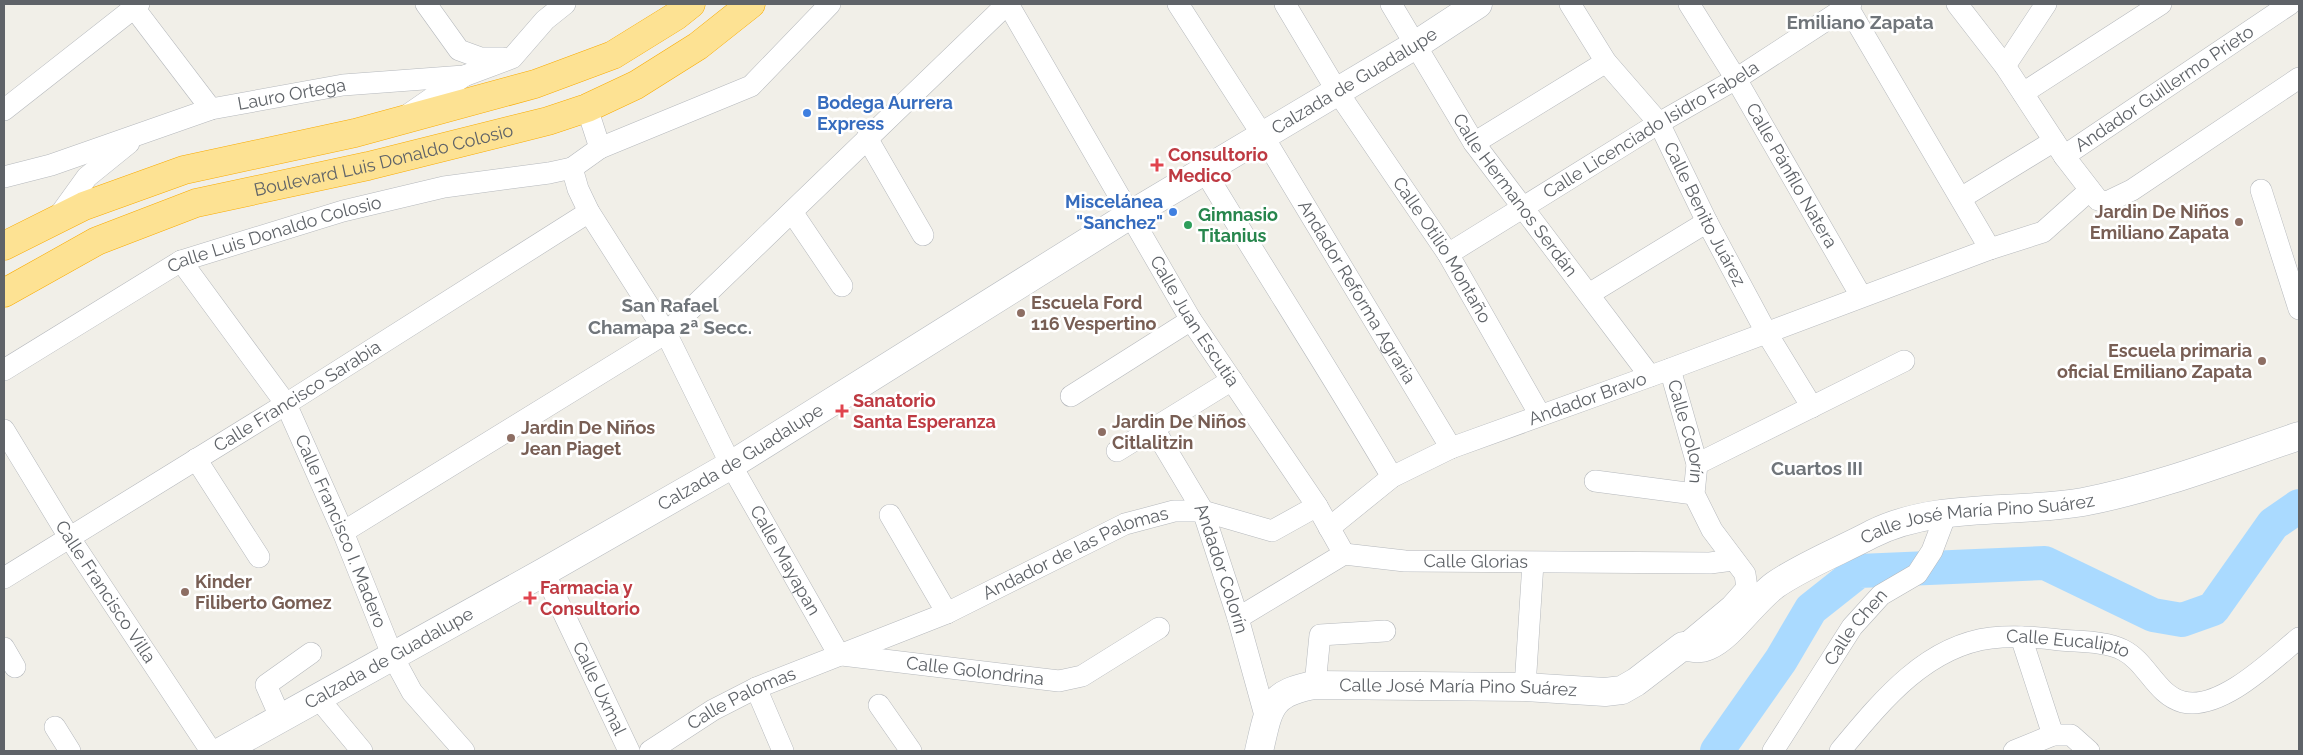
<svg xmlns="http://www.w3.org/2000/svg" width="2303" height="755" viewBox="0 0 2303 755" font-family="Raleway,sans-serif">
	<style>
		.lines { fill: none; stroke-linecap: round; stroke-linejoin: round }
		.river { stroke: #aadaff; stroke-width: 34 }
		.street-casing { stroke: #b5b8bc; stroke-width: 22 }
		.secondary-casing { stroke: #b6babf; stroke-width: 29 }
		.highway-casing { stroke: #f9ab00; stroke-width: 29 }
		.street { stroke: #fff; stroke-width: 21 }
		.secondary { stroke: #fff; stroke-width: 28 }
		.highway { stroke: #fde293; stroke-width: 28 }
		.shop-dot { fill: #3f7fe0; stroke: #fff; stroke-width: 2 }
		.health-dot { fill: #e0444e; stroke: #fff; stroke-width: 2 }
		.education-dot { fill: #8d6e63; stroke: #fff; stroke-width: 2 }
		.leisure-dot { fill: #2e9e5b; stroke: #fff; stroke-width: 2 }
		.labels { text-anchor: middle; stroke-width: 5; stroke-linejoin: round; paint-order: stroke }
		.street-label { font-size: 18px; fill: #5f6368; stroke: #fff }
		.shop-label { font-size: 18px; font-weight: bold; fill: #366cbe; stroke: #fff; text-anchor: start }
		.health-label { font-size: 18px; font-weight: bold; fill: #be3a42; stroke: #fff; text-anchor: start }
		.education-label { font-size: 18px; font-weight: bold; fill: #785e54; stroke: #fff; text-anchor: start }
		.leisure-label { font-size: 18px; font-weight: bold; fill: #27864d; stroke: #fff; text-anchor: start }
		.neighbourhood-label { font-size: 19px; font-weight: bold; fill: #70757a; stroke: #fff }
	</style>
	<rect width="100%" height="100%" fill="#f1efe8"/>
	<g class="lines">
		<path class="river" d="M1717,751L1781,660L1811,609L1859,571L2045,563L2153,615L2182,620L2213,609L2273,524L2299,506"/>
		<defs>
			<g id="street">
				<path d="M131,4L211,109"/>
				<path d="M426,4L459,50L481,58H503"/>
				<path id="s1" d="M1008,4L1191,320L1317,506L1344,554"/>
				<path id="s2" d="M1178,4L1263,136L1451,448"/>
				<path id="s3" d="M1285,4L1337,91L1448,254L1540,415"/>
				<path id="s4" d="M1391,4L1474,143L1650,376"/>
				<path id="s5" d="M1570,4L1606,62L1659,123L1707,222L1766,332L1812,407"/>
				<path id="s6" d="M1689,4L1736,79L1861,296"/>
				<path d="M1846,4L1990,249"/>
				<path d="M1957,4L2005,66L2064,156L2098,200L2107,202L2132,190L2299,78"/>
				<path d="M2005,66L2046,4"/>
				<path d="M2023,93L2161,4"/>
				<path id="s7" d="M587,108L600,148L572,168L578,189L589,212L666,333L731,465L839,655"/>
				<path d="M4,110L139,4"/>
				<path d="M409,114L464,76"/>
				<path d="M867,138L923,235"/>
				<path d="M1474,143L1606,62"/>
				<path d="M600,148L751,86L830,4"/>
				<path id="s8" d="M2064,156L2290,4"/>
				<path d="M1204,170C1266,273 1331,373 1392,477"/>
				<path id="s9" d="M4,177L51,165L211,109L343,85L464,76L512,58L545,20L565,4"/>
				<path d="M2261,190L2299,309"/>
				<path d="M1961,198L2054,141"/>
				<path d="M792,212L842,286"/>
				<path d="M56,220L87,177L129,143"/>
				<path id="s10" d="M1448,254L1659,123L1736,79L1851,4"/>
				<path id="s11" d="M181,261L286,404L343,532L393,657L412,692L464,751"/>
				<path d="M1589,294L1707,222"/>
				<path id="s12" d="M1670,369L1697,464L1694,494L1712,530L1745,574L1747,588L1731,606L1683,646"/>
				<path id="s13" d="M4,370L181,261L343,211L444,187L549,173L572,168"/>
				<path d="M1071,396L1191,320"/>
				<path id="s14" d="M1154,429L1203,511L1238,618L1266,719"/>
				<path id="s15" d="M4,430L69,537L211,751"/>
				<path d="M1117,451L1232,380"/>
				<path d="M196,459L259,557"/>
				<path d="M1697,464L1904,361"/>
				<path d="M1595,481L1694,494"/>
				<path d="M890,515L947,613"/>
				<path id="s16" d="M1329,528L1392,477L1451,448L1670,369L1990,249L2043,232L2090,190"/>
				<path d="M343,532L666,333L1007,4"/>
				<path id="s17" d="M544,572L629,751"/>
				<path id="s18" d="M4,578L286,404L589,212"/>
				<path id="s19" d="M1238,618L1344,554L1405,561L1710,563L1733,560"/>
				<path d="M2021,637L2053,735"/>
				<path d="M4,648L15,667"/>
				<path id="s20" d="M842,655L1059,681L1082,676L1159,628"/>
				<path d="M1315,685L1320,635L1385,631"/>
				<path d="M1525,687L1533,563"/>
				<path d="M756,688L783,751"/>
				<path d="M318,698L362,751"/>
				<path d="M879,705L911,751"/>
				<path d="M281,719L266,685L311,653"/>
				<path d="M55,727L70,751"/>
				<path id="s21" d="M650,751L713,710L756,688L947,613L1125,524L1174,511H1203L1272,531L1317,506"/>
				<path id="s22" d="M1773,751L1852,627L1881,595L1917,574L1932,551L1946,514"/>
				<path id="s23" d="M1840,751C1880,703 1925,646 1991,638C2014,635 2037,637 2060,640C2080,642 2105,641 2123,650C2147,662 2156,695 2183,702C2221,711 2272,660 2299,638"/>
				<path d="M2014,751L2053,735H2071L2089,751"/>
			</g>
			<g id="secondary">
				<path id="s24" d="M222,751L544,572L731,465L1130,215L1417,44L1478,4"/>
				<path id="s25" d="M1259,751C1269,709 1268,693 1315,685L1525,687L1605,692L1622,690L1636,682L1683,646C1692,648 1699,650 1708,646C1731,636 1753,601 1775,585C1802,566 1842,550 1872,534C1936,502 2014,514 2083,502C2157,488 2228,460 2299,436"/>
			</g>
			<g id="highway">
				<path d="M4,246L84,206L184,170L355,133L535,84L613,55L676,16L691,4"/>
				<path id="s26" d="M4,293L97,241L196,203L368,166L548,121L587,108L636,85L698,46L751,4"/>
			</g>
		</defs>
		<use href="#street" class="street-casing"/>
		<use href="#secondary" class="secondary-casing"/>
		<use href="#highway" class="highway-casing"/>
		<use href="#street" class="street"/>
		<use href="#secondary" class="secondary"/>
		<use href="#highway" class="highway"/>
	</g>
	<g class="shop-dot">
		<circle cx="807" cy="113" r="5"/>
		<circle cx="1173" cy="212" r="5"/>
	</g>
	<g class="health-dot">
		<path d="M1154.5 157.5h5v5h5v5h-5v5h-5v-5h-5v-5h5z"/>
		<path d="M839.5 403.5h5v5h5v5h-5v5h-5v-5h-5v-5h5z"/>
		<path d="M527.5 590.5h5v5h5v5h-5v5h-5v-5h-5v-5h5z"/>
	</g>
	<g class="education-dot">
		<circle cx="2239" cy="222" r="5"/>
		<circle cx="1021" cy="313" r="5"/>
		<circle cx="2262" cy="361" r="5"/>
		<circle cx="1102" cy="432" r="5"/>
		<circle cx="511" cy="438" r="5"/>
		<circle cx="185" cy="592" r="5"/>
	</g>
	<circle class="leisure-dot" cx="1188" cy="225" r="5"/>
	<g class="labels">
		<g class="street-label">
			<text dy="6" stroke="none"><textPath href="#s24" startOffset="1316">Calzada de Guadalupe</textPath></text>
			<text dy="6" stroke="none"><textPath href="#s8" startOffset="121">Andador Guillermo Prieto</textPath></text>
			<text dy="6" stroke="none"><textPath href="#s9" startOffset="300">Lauro Ortega</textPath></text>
			<text dy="6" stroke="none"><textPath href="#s10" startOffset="238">Calle Licenciado Isidro Fabela</textPath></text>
			<text dy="6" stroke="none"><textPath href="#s26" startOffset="405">Boulevard Luis Donaldo Colosio</textPath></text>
			<text dy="6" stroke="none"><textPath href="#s6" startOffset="200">Calle Pánfilo Natera</textPath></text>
			<text dy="6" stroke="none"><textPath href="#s4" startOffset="228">Calle Hermanos Serdán</textPath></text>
			<text dy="6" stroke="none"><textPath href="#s5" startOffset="251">Calle Benito Juárez</textPath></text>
			<text dy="6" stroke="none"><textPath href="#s13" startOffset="305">Calle Luis Donaldo Colosio</textPath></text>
			<text dy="6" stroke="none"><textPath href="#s3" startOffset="292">Calle Otilio Montaño</textPath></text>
			<text dy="6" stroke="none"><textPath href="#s2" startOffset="339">Andador Reforma Agraria</textPath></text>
			<text dy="6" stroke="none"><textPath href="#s1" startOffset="368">Calle Juan Escutia</textPath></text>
			<text dy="6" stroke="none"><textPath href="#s18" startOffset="345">Calle Francisco Sarabia</textPath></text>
			<text dy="6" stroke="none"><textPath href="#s16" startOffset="292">Andador Bravo</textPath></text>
			<text dy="6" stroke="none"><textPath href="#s12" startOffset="65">Calle Colorín</textPath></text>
			<text dy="6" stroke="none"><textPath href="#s24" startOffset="596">Calzada de Guadalupe</textPath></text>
			<text dy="6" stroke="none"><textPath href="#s25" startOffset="812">Calle José María Pino Suárez</textPath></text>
			<text dy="6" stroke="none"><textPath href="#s11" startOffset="316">Calle Francisco I. Madero</textPath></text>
			<text dy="6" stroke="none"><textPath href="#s21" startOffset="471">Andador de las Palomas</textPath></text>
			<text dy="6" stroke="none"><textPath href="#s7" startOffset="524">Calle Mayapan</textPath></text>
			<text dy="6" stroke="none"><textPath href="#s19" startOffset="256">Calle Glorias</textPath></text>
			<text dy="6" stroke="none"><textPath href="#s14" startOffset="156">Andador Colorín</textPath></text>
			<text dy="6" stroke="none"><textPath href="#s15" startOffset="191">Calle Francisco Villa</textPath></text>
			<text dy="6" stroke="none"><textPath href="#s22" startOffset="149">Calle Chen</textPath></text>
			<text dy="6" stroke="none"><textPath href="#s23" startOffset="271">Calle Eucalipto</textPath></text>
			<text dy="6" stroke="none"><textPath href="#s24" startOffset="191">Calzada de Guadalupe</textPath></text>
			<text dy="6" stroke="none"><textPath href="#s20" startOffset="134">Calle Golondrina</textPath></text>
			<text dy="6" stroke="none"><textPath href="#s25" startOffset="239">Calle José María Pino Suárez</textPath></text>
			<text dy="6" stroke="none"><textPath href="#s17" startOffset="129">Calle Uxmal</textPath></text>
			<text dy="6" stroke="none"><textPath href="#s21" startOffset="106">Calle Palomas</textPath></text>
		</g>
		<g class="shop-label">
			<text x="817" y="109">Bodega Aurrera<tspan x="817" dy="21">Express</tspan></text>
			<text x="1163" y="208" text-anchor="end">Miscelánea<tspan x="1163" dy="21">"Sanchez"</tspan></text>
		</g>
		<g class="health-label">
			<text x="1168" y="161">Consultorio<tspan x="1168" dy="21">Medico</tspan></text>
			<text x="853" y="407">Sanatorio<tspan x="853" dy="21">Santa Esperanza</tspan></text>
			<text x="540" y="594">Farmacia y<tspan x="540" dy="21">Consultorio</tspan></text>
		</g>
		<g class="education-label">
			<text x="2229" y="218" text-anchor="end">Jardin De Niños<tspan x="2229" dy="21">Emiliano Zapata</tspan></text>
			<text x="1031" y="309">Escuela Ford<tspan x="1031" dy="21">116 Vespertino</tspan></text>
			<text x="2252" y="357" text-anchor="end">Escuela primaria<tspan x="2252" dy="21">oficial Emiliano Zapata</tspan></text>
			<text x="1112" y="428">Jardin De Niños<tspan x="1112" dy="21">Citlalitzin</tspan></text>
			<text x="521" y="434">Jardin De Niños<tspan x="521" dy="21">Jean Piaget</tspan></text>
			<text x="195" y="588">Kinder<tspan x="195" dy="21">Filiberto Gomez</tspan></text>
		</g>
		<g class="leisure-label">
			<text x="1198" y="221">Gimnasio<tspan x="1198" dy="21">Titanius</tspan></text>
		</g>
		<g class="neighbourhood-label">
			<text x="1860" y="29">Emiliano Zapata</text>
			<text x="670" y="312">San Rafael<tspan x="670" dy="22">Chamapa 2ª Secc.</tspan></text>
			<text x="1817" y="475">Cuartos III</text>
		</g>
	</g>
	<rect width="2303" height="755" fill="none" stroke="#5f6368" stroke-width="10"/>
</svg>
